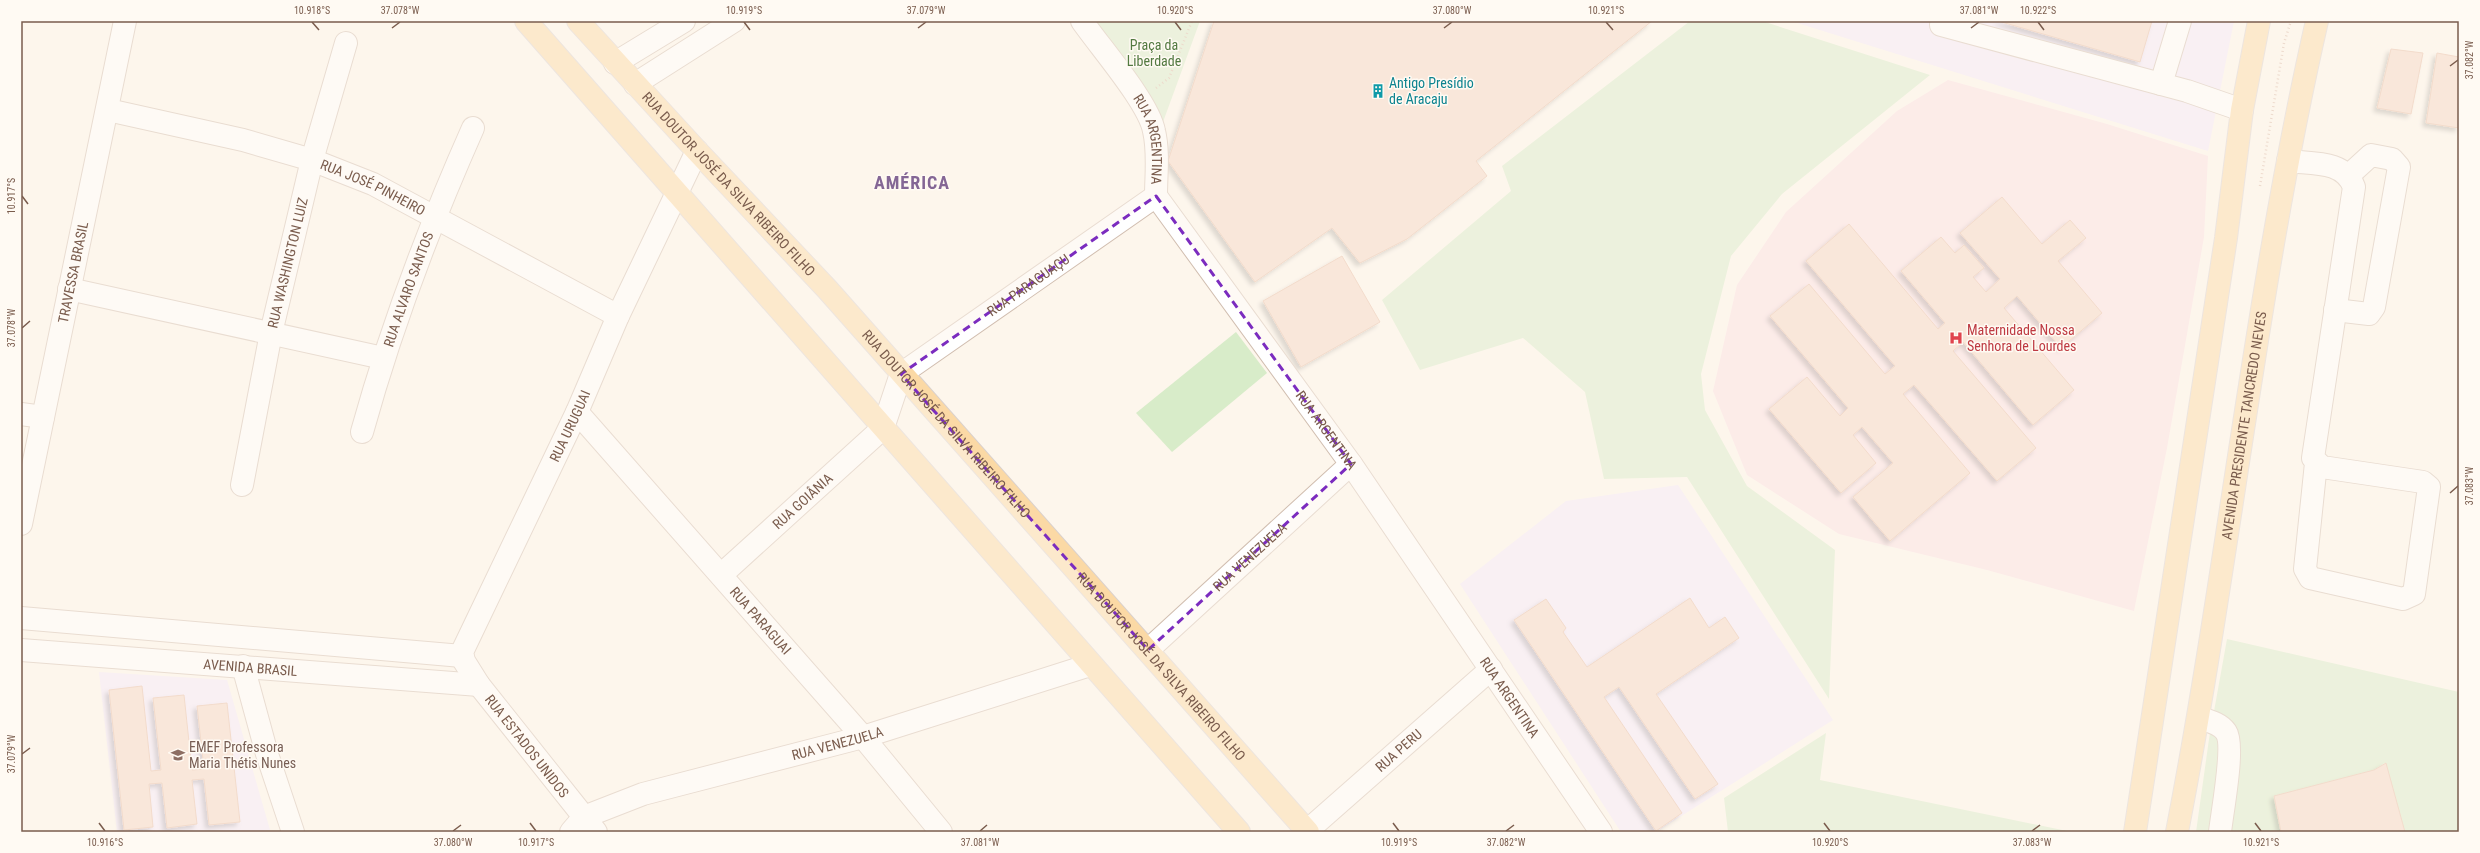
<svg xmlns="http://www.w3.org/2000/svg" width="2480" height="853" viewBox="0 0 2480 853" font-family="'Roboto Condensed',sans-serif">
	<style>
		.education { fill: #f3e8fa }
		.medical { fill: #fbdfe3 }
		.green { fill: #d8ecc9 }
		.building { fill: #f3d5c3; stroke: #e6bba3; filter: url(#shadow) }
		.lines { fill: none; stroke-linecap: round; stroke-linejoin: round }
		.minor-casing { stroke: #d1beb0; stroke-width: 24 }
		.major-casing { stroke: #dad1cd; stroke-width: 24 }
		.path { stroke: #d9b8a5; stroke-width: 2.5; stroke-dasharray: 1 3; stroke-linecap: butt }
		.minor { stroke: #fff; stroke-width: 22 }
		.major { stroke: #fbd9a5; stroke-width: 22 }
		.marked { fill: none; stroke: #7b2cbf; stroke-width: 3; stroke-dasharray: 8 5; stroke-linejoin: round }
		.ticks { fill: none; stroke: #7a5c4d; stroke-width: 1.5 }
		.labels { text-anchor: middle; stroke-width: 3; stroke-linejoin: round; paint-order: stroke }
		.park-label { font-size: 14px; fill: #537a41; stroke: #fffaf3 }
		.culture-label { font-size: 14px; fill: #0d838f; stroke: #fffaf3; text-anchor: start }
		.street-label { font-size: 14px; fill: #7a5c4d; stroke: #fffaf3 }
		.health-label { font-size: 14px; fill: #be3a42; stroke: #fffaf3; text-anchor: start }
		.education-label { font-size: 14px; fill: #785e54; stroke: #fffaf3; text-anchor: start }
		.district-label { font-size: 18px; font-weight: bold; letter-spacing: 1px; fill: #846695; stroke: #fffaf3 }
		.neatline { fill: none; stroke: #7a5c4d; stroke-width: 1.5 }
		.ticks-label { font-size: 10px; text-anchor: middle; fill: #7a5c4d }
	</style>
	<defs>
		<filter id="shadow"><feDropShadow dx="-3.5" dy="3.5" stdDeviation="2" flood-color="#0004"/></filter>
	</defs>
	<rect width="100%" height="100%" fill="#fdf6ec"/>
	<g class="education">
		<path d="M1791,21H2234L2208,151Z"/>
		<path d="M1678,485L1833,720L1656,832H1621L1460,584L1566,501Z"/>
		<path d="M99,672L227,680L270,830L256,832H117Z"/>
	</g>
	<path class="medical" d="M1948,80L2107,124L2208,156L2204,237L2167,448L2134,611L1987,570L1839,534L1747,475L1713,391L1737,285L1786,212L1897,111Z"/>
	<g class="green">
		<path d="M1094,21H1200L1163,122Z"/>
		<path d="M1690,21H1762L1930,75L1782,194L1731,256L1701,374L1705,410L1747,486L1835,550L1829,699L1687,477L1604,479L1585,392L1523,338L1420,370L1382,300L1511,191L1502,166Z"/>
		<path d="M1236,332L1267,373L1172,452L1136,413Z"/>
		<path d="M2227,639L2459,692V832H2405L2385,763L2374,770L2274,796L2281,832H2196L2209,739Z"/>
		<path d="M1826,733L1820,780L2072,832H1728L1724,798Z"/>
	</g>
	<g class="building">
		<path d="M1214,21H1652L1476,161L1487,176L1407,239L1360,263L1332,228L1255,282L1168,161Z"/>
		<path d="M1998,21H2152L2140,62Z"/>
		<path d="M2391,49L2423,53L2411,114L2377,108Z"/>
		<path d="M2437,53L2459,57V128L2426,123Z"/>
		<path d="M2002,197L2042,244L2070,220L2086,238L2058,261L2102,313L2061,348L2017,296L2004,308L2074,390L2033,425L1963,342L1953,351L2036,448L1997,481L1914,385L1903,394L1970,473L1890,541L1853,497L1893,463L1862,427L1853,435L1876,463L1841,493L1769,409L1807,377L1840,416L1848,408L1770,316L1809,284L1885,374L1895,366L1806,261L1849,224L1938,329L1945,323L1901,271L1941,237L1955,253L1964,245L1984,268L1973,277L1986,292L2000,279L1960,233Z"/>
		<path d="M1342,256L1380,322L1301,367L1263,301Z"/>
		<path d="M1690,598L1709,628L1725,617L1739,638L1656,694L1718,784L1695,799L1619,687L1604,697L1682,813L1656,831L1514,620L1546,599L1566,628L1563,632L1587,667Z"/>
		<path d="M142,686L151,771L161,770L153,698L184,695L192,770L204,769L197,706L227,703L240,822L209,825L204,779L192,780L197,824L167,828L162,783L149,784L153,827L124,830L109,690Z"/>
		<path d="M2386,763L2405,832H2281L2274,796L2374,770Z"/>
	</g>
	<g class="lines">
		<defs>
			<g id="minor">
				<path id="s1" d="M1082,21C1100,47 1149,103 1154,131C1159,152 1156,175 1156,196L1351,464L1601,832"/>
				<path d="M1941,25L2187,91L2242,110"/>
				<path d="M615,63L684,21"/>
				<path d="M635,84L734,21"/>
				<path d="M2161,84L2180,21"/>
				<path id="s2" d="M108,110L243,140L312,160L373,184L618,316"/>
				<path d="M2288,161C2313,164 2344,160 2354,187L2313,458L2322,467L2423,482L2429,487L2414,594L2403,599L2310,578L2305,569L2316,463"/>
				<path d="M69,289L383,358"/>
				<path d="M2335,310L2369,314L2374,307L2399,167L2392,159L2371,155L2348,176"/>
				<path id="s3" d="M577,412L863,737L941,832"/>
				<path d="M21,414L43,417"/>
				<path id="s4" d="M362,432C391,327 429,227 473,128"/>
				<path id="s5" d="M242,485L271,333L312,160L346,43"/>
				<path id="s6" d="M21,524L125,21"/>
				<path id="s7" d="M721,575L883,428L901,374L1156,196"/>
				<path d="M21,618L462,656"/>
				<path id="s8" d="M21,650L479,685"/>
				<path id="s9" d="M1148,650L1351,464"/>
				<path d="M243,666L267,754L293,832"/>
				<path d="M2199,718C2209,721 2220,723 2226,732C2235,745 2222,813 2220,832"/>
				<path id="s10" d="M1307,831L1491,669"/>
				<path id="s11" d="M571,832L584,817L643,794L863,737L1090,665"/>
				<path id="s12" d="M596,832L479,685L464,661L462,652L577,412L618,316L697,151"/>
			</g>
			<g id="major">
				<path d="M526,21L1239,832"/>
				<path id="s13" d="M578,21L697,151L827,289L1308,832"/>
				<path d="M2135,832L2226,238L2242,110L2259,21"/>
				<path id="s14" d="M2177,832C2229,563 2256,288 2317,21"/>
			</g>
		</defs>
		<use href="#minor" class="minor-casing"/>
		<use href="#major" class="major-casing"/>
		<g class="path">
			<path d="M1156,88L1169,78L1192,21"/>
			<path d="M2260,186L2284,43L2291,21"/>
		</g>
		<use href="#minor" class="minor"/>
		<use href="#major" class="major"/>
	</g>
	<path d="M0 0H2480V853H0ZM1156,196L1351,464L1148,650L901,374Z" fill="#fdf6ec" fill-opacity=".55" fill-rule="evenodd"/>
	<path class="marked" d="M1156,196L1351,464L1148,650L901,374Z"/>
	<path class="ticks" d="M312,22L319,30M744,22L750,30M1175,22L1181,30M1606,22L1613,30M2038,22L2044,30M392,28L400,22M918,28L926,22M1444,28L1452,22M1971,28L1979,22M2450,66L2458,60M22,196L28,204M22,328L30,321M2450,493L2458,486M22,754L30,748M99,823L105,831M530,823L536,831M1393,823L1399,831M1824,823L1830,831M2255,823L2261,831M453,831L461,825M980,831L987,825M1506,831L1514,825M2032,831L2040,825"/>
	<defs>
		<symbol id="building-bare" viewBox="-9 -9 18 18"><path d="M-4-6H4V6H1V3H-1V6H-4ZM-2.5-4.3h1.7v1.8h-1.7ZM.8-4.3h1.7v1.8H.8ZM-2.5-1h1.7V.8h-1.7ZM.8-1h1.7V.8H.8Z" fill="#0f9aa8" stroke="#fffaf3" stroke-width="2.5" paint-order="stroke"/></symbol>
		<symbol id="hospital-bare" viewBox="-9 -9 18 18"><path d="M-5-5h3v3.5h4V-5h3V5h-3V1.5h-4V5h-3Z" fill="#e0444e" stroke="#fffaf3" stroke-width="2.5" paint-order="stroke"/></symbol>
		<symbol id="school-bare" viewBox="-9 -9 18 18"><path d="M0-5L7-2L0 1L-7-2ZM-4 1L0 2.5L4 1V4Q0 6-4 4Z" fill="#8d6e63" stroke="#fffaf3" stroke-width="2.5" paint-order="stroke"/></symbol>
	</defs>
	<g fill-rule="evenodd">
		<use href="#building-bare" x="1368" y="81" width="20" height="20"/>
		<use href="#hospital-bare" x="1946" y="328" width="20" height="20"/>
		<use href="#school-bare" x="168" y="745" width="20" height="20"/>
	</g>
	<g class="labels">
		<g class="park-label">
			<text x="1154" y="50">Praça da<tspan x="1154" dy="16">Liberdade</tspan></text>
		</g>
		<g class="culture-label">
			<text x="1389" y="88">Antigo Presídio<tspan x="1389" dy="16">de Aracaju</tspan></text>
		</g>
		<g class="street-label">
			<text dy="5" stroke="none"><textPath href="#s1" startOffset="139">RUA ARGENTINA</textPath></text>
			<text dy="5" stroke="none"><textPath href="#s13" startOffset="222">RUA DOUTOR JOSÉ DA SILVA RIBEIRO FILHO</textPath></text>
			<text dy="5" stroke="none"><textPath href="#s2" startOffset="277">RUA JOSÉ PINHEIRO</textPath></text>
			<text dy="5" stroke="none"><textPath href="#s5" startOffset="227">RUA WASHINGTON LUIZ</textPath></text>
			<text dy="5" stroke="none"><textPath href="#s6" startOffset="257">TRAVESSA BRASIL</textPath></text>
			<text dy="5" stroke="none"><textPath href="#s7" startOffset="431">RUA PARAGUAÇU</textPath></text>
			<text dy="5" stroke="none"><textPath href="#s4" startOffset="150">RUA ALVARO SANTOS</textPath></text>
			<text dy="5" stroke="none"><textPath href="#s13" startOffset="546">RUA DOUTOR JOSÉ DA SILVA RIBEIRO FILHO</textPath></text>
			<text dy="5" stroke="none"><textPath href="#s12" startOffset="476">RUA URUGUAI</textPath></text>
			<text dy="5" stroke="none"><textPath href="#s14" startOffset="412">AVENIDA PRESIDENTE TANCREDO NEVES</textPath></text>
			<text dy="5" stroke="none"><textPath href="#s1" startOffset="487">RUA ARGENTINA</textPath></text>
			<text dy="5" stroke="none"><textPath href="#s7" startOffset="110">RUA GOIÂNIA</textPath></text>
			<text dy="5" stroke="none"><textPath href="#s9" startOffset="138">RUA VENEZUELA</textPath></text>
			<text dy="5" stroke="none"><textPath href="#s3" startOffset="278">RUA PARAGUAI</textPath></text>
			<text dy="5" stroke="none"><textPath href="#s13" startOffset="870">RUA DOUTOR JOSÉ DA SILVA RIBEIRO FILHO</textPath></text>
			<text dy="5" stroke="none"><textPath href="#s8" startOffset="230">AVENIDA BRASIL</textPath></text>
			<text dy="5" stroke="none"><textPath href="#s1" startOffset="811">RUA ARGENTINA</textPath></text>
			<text dy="5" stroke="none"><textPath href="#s11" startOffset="284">RUA VENEZUELA</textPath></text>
			<text transform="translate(527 746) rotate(52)" y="5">RUA ESTADOS UNIDOS</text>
			<text dy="5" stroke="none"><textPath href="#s10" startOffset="122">RUA PERU</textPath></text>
		</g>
		<g class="health-label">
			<text x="1967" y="335">Maternidade Nossa<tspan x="1967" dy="16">Senhora de Lourdes</tspan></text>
		</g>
		<g class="education-label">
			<text x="189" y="752">EMEF Professora<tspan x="189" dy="16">Maria Thétis Nunes</tspan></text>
		</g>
		<g class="district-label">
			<text x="912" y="189">AMÉRICA</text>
		</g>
	</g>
	<rect width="2480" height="853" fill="none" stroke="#fffaf3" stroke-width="44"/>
	<rect x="22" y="22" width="2436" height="809" class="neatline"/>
	<g class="ticks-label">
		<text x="312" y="14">10.918°S</text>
		<text x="400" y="14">37.078°W</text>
		<text x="744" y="14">10.919°S</text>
		<text x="926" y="14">37.079°W</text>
		<text x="1175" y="14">10.920°S</text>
		<text x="1452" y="14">37.080°W</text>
		<text x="1606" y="14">10.921°S</text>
		<text x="1979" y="14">37.081°W</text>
		<text x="2038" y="14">10.922°S</text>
		<text transform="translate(2469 60) rotate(-90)" y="4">37.082°W</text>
		<text transform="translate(11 196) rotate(-90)" y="4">10.917°S</text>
		<text transform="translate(11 328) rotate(-90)" y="4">37.078°W</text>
		<text transform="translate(2469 486) rotate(-90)" y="4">37.083°W</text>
		<text transform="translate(11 754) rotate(-90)" y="4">37.079°W</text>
		<text x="105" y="846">10.916°S</text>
		<text x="453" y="846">37.080°W</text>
		<text x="536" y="846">10.917°S</text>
		<text x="980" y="846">37.081°W</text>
		<text x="1399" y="846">10.919°S</text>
		<text x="1506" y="846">37.082°W</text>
		<text x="1830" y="846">10.920°S</text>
		<text x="2032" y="846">37.083°W</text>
		<text x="2261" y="846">10.921°S</text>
	</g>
</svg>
